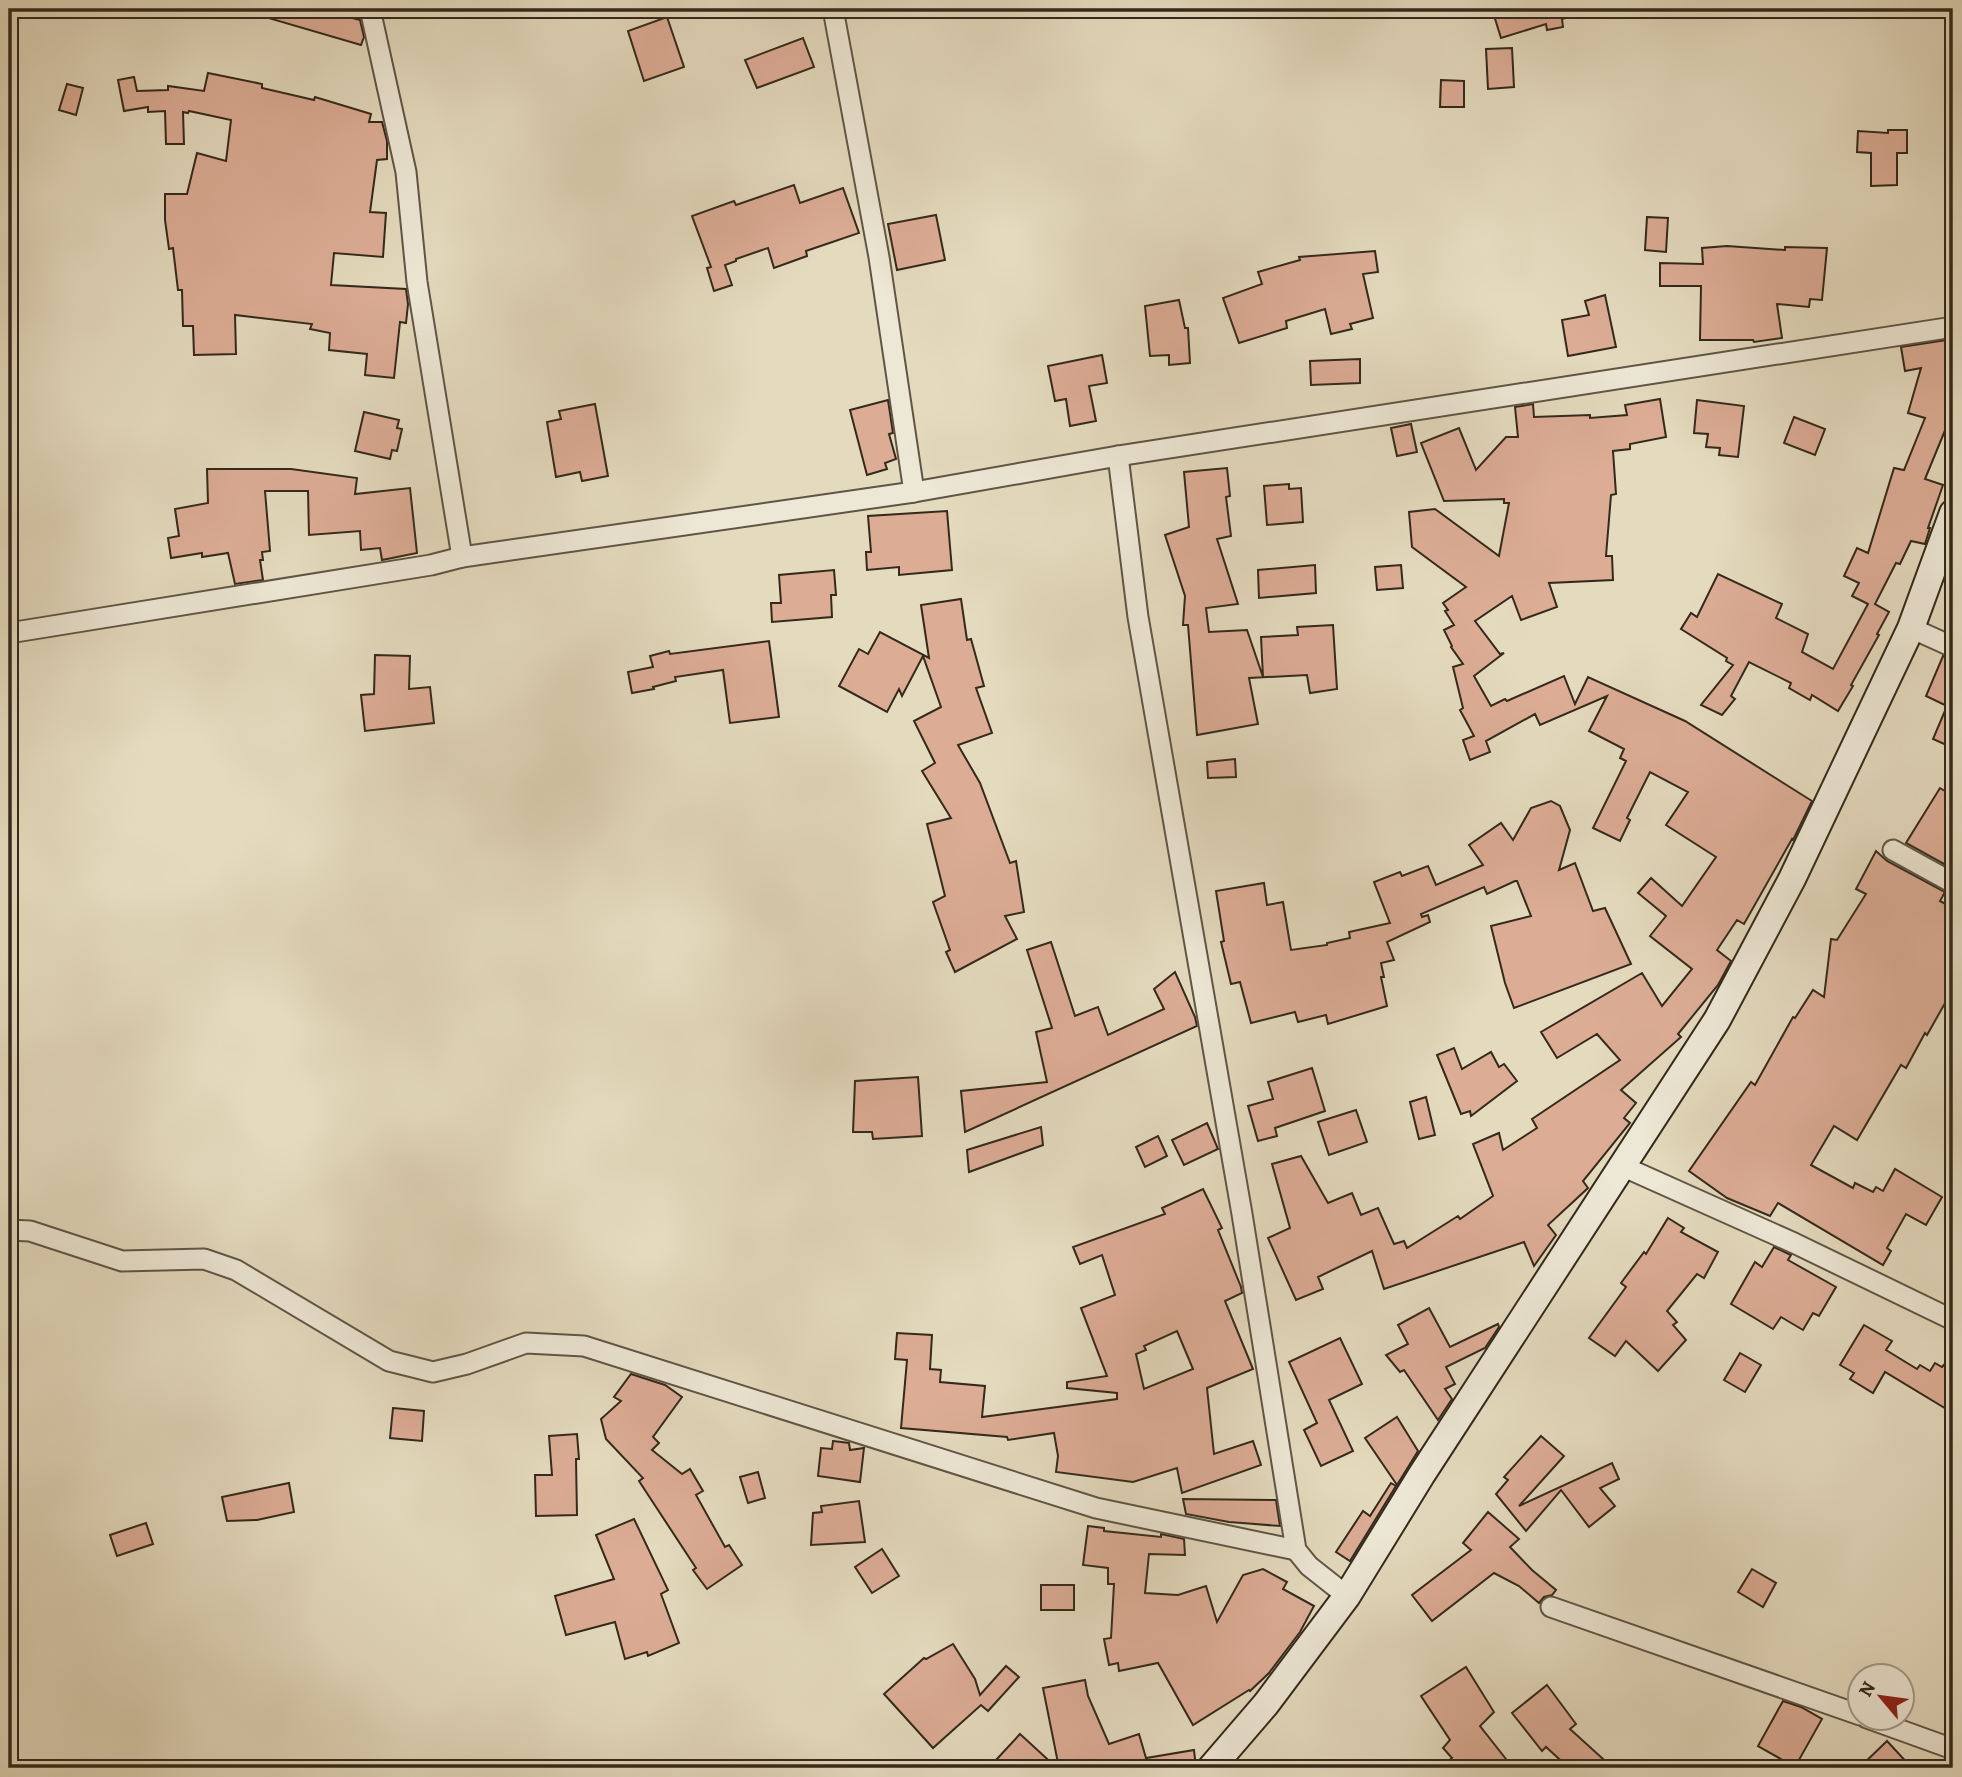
<svg xmlns="http://www.w3.org/2000/svg" width="1962" height="1777" viewBox="0 0 1962 1777" font-family="Alegreya,serif">
	<style>
		.building { fill: #dcac95; stroke: #34291b; stroke-width: 2; fill-rule: evenodd }
		.lines { fill: none; stroke-linecap: round; stroke-linejoin: round }
		.minor-casing { stroke: #605544; stroke-width: 23 }
		.secondary-casing { stroke: #34291b; stroke-width: 30 }
		.minor { stroke: #ede7d5; stroke-width: 19 }
		.secondary { stroke: #ede7d5; stroke-width: 26 }
	</style>
	<rect width="100%" height="100%" fill="#e4dabe"/>
	<filter id="stains"><feTurbulence type="fractalNoise" baseFrequency=".00286" numOctaves="4"/><feColorMatrix values="0 0 0 0 .2 0 0 0 0 .09 0 0 0 0 .02 0 0 0 .5 -.17"/></filter>
	<radialGradient id="worn" r=".72"><stop offset=".6" stop-color="#630" stop-opacity="0"/><stop offset="1" stop-color="#630" stop-opacity=".3"/></radialGradient>
	<g class="building">
		<path d="M249,9H318L360,20L364,37L361,45L248,12Z"/>
		<path d="M1492,9H1581L1582,13L1562,19L1563,27L1547,30L1546,24L1501,38Z"/>
		<path d="M667,17L684,67L644,81L628,31Z"/>
		<path d="M803,38L814,67L757,88L745,60Z"/>
		<path d="M1512,48L1514,87L1488,89L1486,49Z"/>
		<path d="M208,73L262,84V88L314,100L315,97L371,114L369,122H382L387,141V159L377,160L370,212L386,213L383,257L334,253L331,285L406,289L408,304L406,323L400,322L394,378L365,375L367,354L329,350L330,333L310,329L312,324L235,315L236,354L194,355L193,326H183L182,290H178L173,248L169,249L165,220V194H187L197,153L226,161L231,120L189,111L188,113L183,112L184,144H166L165,111L148,112V107L124,111L118,80L134,77L137,91L168,90V86L204,91Z"/>
		<path d="M1441,80L1464,81V107H1440Z"/>
		<path d="M67,84L83,88L76,115L59,110Z"/>
		<path d="M1888,130H1907V153H1897V185L1871,186V153L1857,152L1858,131L1888,133Z"/>
		<path d="M794,185L800,203L843,188L859,233L806,251L807,256L774,268L768,248L736,259V261L725,265L732,285L714,291L707,268L711,267L692,216L734,201L736,205Z"/>
		<path d="M936,215L945,260L897,270L888,224Z"/>
		<path d="M1647,217L1668,218L1666,252L1645,250Z"/>
		<path d="M1727,246L1785,250V247L1827,248L1822,300L1810,299L1809,307L1777,304L1782,338L1754,342L1753,340H1700L1701,286H1660V263L1703,264L1702,248Z"/>
		<path d="M1375,251L1378,272L1363,274L1373,318L1350,324L1352,329L1331,334L1325,309L1286,321L1287,328L1239,343L1223,298L1262,284L1258,272L1300,260L1299,257Z"/>
		<path d="M1605,295L1616,347L1568,356L1562,320L1589,315L1585,301Z"/>
		<path d="M1179,300L1185,328H1188L1190,363L1169,365V355L1150,356L1145,306Z"/>
		<path d="M1953,339V411L1925,479L1943,485L1928,528H1930L1925,544L1911,541L1900,564L1896,563L1875,604L1889,612L1877,634L1879,635L1851,685L1853,686L1838,711L1812,695L1810,700L1789,688L1791,683L1749,662L1731,696L1735,699L1722,715L1701,705L1733,665L1726,661L1727,658L1681,629L1691,613L1697,617L1718,574L1782,604L1776,618L1808,634L1802,652L1833,669L1868,604L1852,596L1859,583L1844,576L1857,548L1868,553L1894,468L1904,470L1925,418L1908,413L1921,368L1905,371L1901,347Z"/>
		<path d="M1102,355L1107,383L1089,386L1096,421L1070,426L1066,399L1055,401L1048,366Z"/>
		<path d="M1360,359V383L1311,385L1310,361Z"/>
		<path d="M1660,399L1666,437L1630,444V449L1613,451L1616,494L1611,495L1606,556H1612L1613,580L1549,583L1557,607L1521,620L1512,596L1475,621L1500,654L1504,653L1474,676L1491,706L1505,699L1507,701L1564,676L1575,704L1588,677L1685,721L1812,801L1793,840L1792,839L1744,924L1737,920L1717,950L1731,961L1718,985L1678,1034L1681,1037L1621,1090L1636,1103L1624,1118L1630,1123L1583,1181L1588,1188L1548,1225L1556,1235L1534,1266L1524,1242L1384,1289L1372,1251L1318,1277L1323,1289L1296,1300L1268,1238L1290,1228L1272,1164L1301,1156L1328,1203L1352,1193L1361,1215L1378,1208L1394,1244L1404,1241L1407,1248L1458,1216L1460,1219L1493,1196L1473,1144L1499,1133L1503,1150L1537,1128L1532,1119L1620,1060L1597,1034L1557,1058L1541,1032L1642,973L1662,1006L1692,969L1650,936L1666,916L1638,893L1651,878L1682,906L1716,857L1666,825L1688,792L1650,772L1627,818L1630,820L1620,841L1593,828L1626,761L1620,758L1624,749L1589,731L1607,696L1540,725L1535,714L1486,741L1490,752L1470,760L1463,740L1474,736L1460,710L1463,708L1453,667L1463,664L1451,647L1452,646L1444,630L1454,625L1445,611L1448,610L1443,603L1466,587L1412,547L1409,512L1435,509L1499,556L1509,503H1504V499L1444,501L1421,443L1459,428L1476,470L1506,437H1518L1515,407L1533,404L1534,417L1590,415V418L1627,415L1625,405Z"/>
		<path d="M888,400L893,433L889,434L896,459L885,463L887,469L867,475L850,410Z"/>
		<path d="M1697,400L1744,406L1738,457L1719,455L1720,448L1706,447L1708,434L1694,433Z"/>
		<path d="M595,404L608,476L582,481L580,472L556,477L547,422L561,419L559,411Z"/>
		<path d="M364,412L399,420L397,428L402,429L397,451L392,450L390,459L355,451Z"/>
		<path d="M1794,417L1825,429L1815,455L1784,443Z"/>
		<path d="M1411,424L1417,452L1397,456L1391,428Z"/>
		<path d="M1227,468L1230,496L1226,497L1231,536L1217,539L1238,604L1206,608L1209,632L1247,630L1263,677L1261,637L1298,635L1297,627L1333,625L1337,689L1310,693L1307,675L1249,678L1258,724L1197,735L1188,625H1183L1185,596L1165,535L1189,527L1184,472Z"/>
		<path d="M207,469H291L357,478L355,494L410,488L417,553L382,560L380,548L361,550L360,531L309,535L308,491H265L270,551L262,552L263,560H260L263,580L235,584L228,553L202,557V553L171,558L168,538L179,536L175,509L208,503Z"/>
		<path d="M1289,484V489L1301,488L1303,522L1267,525L1264,486Z"/>
		<path d="M947,511L952,570L899,575V567L867,570L866,552H871L868,516Z"/>
		<path d="M1315,565L1316,593L1259,598L1258,570Z"/>
		<path d="M1401,565L1403,588L1377,590L1375,567Z"/>
		<path d="M834,570L836,595H831L832,617L772,622L771,603H781L779,575Z"/>
		<path d="M961,599L967,640L971,639L984,686L976,688L992,733L958,745L980,783L1010,863L1016,861L1024,912L1005,916L1017,939L955,972L946,952L950,950L933,902L945,896L927,824L951,818L922,771L935,763L914,721L941,707L923,656L902,696L899,689L887,712L839,686L859,649L868,654L880,632L929,658L921,605Z"/>
		<path d="M769,641L779,717L730,723L723,670L675,677L676,681L653,687L654,689L632,693L628,672L653,667L650,656L669,651L670,654Z"/>
		<path d="M375,655L410,656L409,689L430,687L434,723L365,731L361,695L374,694Z"/>
		<path d="M1943,656L1953,659V748L1933,739L1947,706L1926,696Z"/>
		<path d="M1235,759L1236,777L1208,778L1207,762Z"/>
		<path d="M1940,788L1953,796V869L1906,843Z"/>
		<path d="M1551,801L1560,806L1570,830L1559,870L1575,863L1593,911L1605,908L1631,964L1514,1008L1505,983L1491,926L1531,916L1517,881H1515L1487,894L1484,887L1421,914L1422,917L1428,915L1430,922L1387,942L1394,960L1381,963L1384,977H1381L1387,1006L1328,1024L1326,1015L1298,1022L1295,1012L1251,1023L1240,982L1231,984L1221,942L1224,941L1216,891L1264,883L1267,905L1283,902L1291,950L1327,945V943L1350,938L1349,932L1390,923L1374,882L1400,872L1402,876L1428,866L1436,885L1483,865L1469,845L1501,823L1513,840L1531,808Z"/>
		<path d="M1876,851L1887,861L1945,892L1940,901L1953,908V989L1927,1035L1925,1033L1906,1068L1901,1065L1857,1140L1834,1126L1811,1165L1853,1188L1855,1183L1873,1192L1876,1187L1883,1191L1895,1169L1942,1197L1926,1225L1906,1214L1887,1248L1891,1251L1883,1265L1778,1203L1770,1216L1727,1198L1689,1171L1751,1082L1755,1085L1793,1017L1795,1018L1813,990L1824,997L1831,939L1837,940L1866,894L1856,889Z"/>
		<path d="M1051,942L1075,1016L1098,1007L1108,1035L1164,1009L1154,989L1175,972L1195,1017L1197,1026L965,1132L961,1091L1047,1082L1036,1032L1052,1028L1027,950Z"/>
		<path d="M1454,1048L1462,1069L1491,1052L1499,1067L1504,1064L1517,1081L1471,1116L1470,1111L1461,1114L1437,1055Z"/>
		<path d="M1312,1068L1325,1111L1275,1128L1277,1136L1258,1141L1248,1106L1273,1099L1268,1082Z"/>
		<path d="M918,1077L922,1136L873,1139L872,1132H853L855,1081Z"/>
		<path d="M1426,1097L1435,1135L1419,1139L1410,1102Z"/>
		<path d="M1356,1110L1367,1142L1329,1155L1318,1122Z"/>
		<path d="M1207,1123L1218,1149L1184,1165L1172,1140Z"/>
		<path d="M1041,1127L1043,1145L969,1172L967,1150Z"/>
		<path d="M1158,1136L1167,1156L1145,1167L1136,1147Z"/>
		<path d="M1203,1189L1222,1228L1218,1230L1241,1287L1242,1293L1225,1301L1253,1369L1207,1388L1214,1454L1253,1441L1261,1465L1182,1493L1177,1468L1133,1482L1056,1472L1058,1456L1054,1433L1008,1440L1007,1437L901,1428L907,1360L895,1359L897,1333L932,1335L930,1369L941,1370L940,1382L985,1386L982,1417L1117,1399V1393L1067,1388V1382L1107,1376L1081,1308L1115,1295L1102,1255L1080,1264L1073,1247L1165,1214L1162,1208ZM1177,1331L1193,1369L1144,1389L1136,1354L1146,1350L1144,1346Z"/>
		<path d="M1668,1218L1684,1228L1681,1232L1718,1252L1704,1278L1697,1274L1667,1311L1677,1322L1673,1325L1686,1340L1658,1371L1626,1341L1615,1356L1589,1338L1626,1287L1621,1283L1644,1252L1646,1254Z"/>
		<path d="M1774,1247L1791,1255L1788,1260L1836,1287L1819,1316L1813,1313L1803,1330L1781,1317L1773,1329L1731,1304L1755,1262L1762,1267Z"/>
		<path d="M1429,1308L1450,1347L1498,1324L1499,1327L1485,1348L1446,1367L1455,1384L1445,1389L1452,1399L1438,1420L1404,1370L1400,1372L1386,1355L1408,1344L1398,1325Z"/>
		<path d="M1864,1325L1892,1341L1886,1350L1917,1369L1920,1365L1930,1371L1935,1363L1942,1367L1953,1355V1413L1885,1372L1873,1393L1850,1379L1854,1373L1840,1365Z"/>
		<path d="M1340,1338L1362,1384L1329,1400L1353,1451L1321,1466L1304,1430L1317,1423L1289,1362Z"/>
		<path d="M1740,1353L1761,1365L1745,1392L1724,1380Z"/>
		<path d="M631,1374L665,1385L682,1397L653,1437L659,1443L652,1450L682,1474L690,1469L703,1491L696,1495L725,1547L729,1545L742,1565L707,1589L693,1570L696,1568L639,1481L643,1478L606,1439L601,1419L621,1401L614,1397Z"/>
		<path d="M393,1408L424,1411L422,1441L390,1438Z"/>
		<path d="M1397,1417L1418,1451L1397,1485L1365,1438Z"/>
		<path d="M577,1434L579,1459H576L577,1515L536,1516L535,1475H552L549,1436Z"/>
		<path d="M1541,1436L1564,1456L1519,1506L1612,1463L1619,1479L1600,1488L1615,1506L1589,1527L1561,1490L1526,1531L1496,1494L1508,1480L1504,1477Z"/>
		<path d="M833,1441L849,1443L850,1450L864,1448L860,1482L818,1476L821,1448L832,1449Z"/>
		<path d="M758,1472L765,1498L748,1503L740,1477Z"/>
		<path d="M289,1483L294,1512L257,1520L227,1521L222,1497Z"/>
		<path d="M1391,1483L1396,1486L1350,1561L1336,1552L1363,1511L1370,1516Z"/>
		<path d="M1183,1499L1276,1500L1280,1526L1229,1522L1186,1514Z"/>
		<path d="M859,1501L865,1542L811,1545L813,1513L822,1512L821,1506Z"/>
		<path d="M1488,1512L1519,1539L1510,1547L1532,1570L1556,1590L1552,1595L1544,1597L1539,1603L1519,1586L1494,1573L1432,1621L1412,1595L1471,1550L1463,1543Z"/>
		<path d="M634,1519L668,1590L661,1594L679,1643L648,1656L647,1652L625,1659L615,1622L566,1635L555,1596L614,1579L596,1535Z"/>
		<path d="M146,1523L153,1544L117,1556L110,1535Z"/>
		<path d="M1088,1526L1104,1528V1531L1161,1537V1534L1184,1539L1185,1555L1149,1554L1145,1593L1178,1595L1206,1586L1217,1622L1243,1575L1263,1569L1287,1582L1283,1589L1314,1606L1300,1632L1269,1673L1250,1691L1249,1690L1193,1725L1158,1663L1119,1671L1118,1663L1109,1665L1104,1639L1111,1638L1114,1584H1108V1568L1083,1565Z"/>
		<path d="M882,1549L899,1576L872,1593L855,1567Z"/>
		<path d="M1752,1569L1776,1583L1763,1607L1738,1592Z"/>
		<rect x="1041" y="1585" width="33" height="25"/>
		<path d="M953,1644L975,1679L980,1695L1006,1666L1019,1677L988,1711L981,1705L933,1748L884,1694L924,1658L926,1659Z"/>
		<path d="M1466,1667L1494,1712L1480,1726L1513,1768H1440L1452,1758L1443,1748L1450,1740L1421,1696Z"/>
		<path d="M1085,1680L1088,1696L1109,1744L1139,1734L1146,1758L1194,1750L1196,1768H1059L1043,1688Z"/>
		<path d="M1547,1685L1576,1724L1570,1729L1613,1768H1569L1546,1747L1542,1751L1512,1713Z"/>
		<path d="M1783,1701L1801,1707L1822,1719L1795,1767L1758,1746Z"/>
		<path d="M1020,1734L1057,1768H1005L996,1760Z"/>
		<path d="M1887,1741L1912,1768H1859Z"/>
	</g>
	<g class="lines">
		<defs>
			<g id="minor">
				<path d="M370,9L406,172L417,282L462,557"/>
				<path d="M833,9L879,257L914,492"/>
				<path d="M1118,456L1138,617L1242,1214L1296,1550L1309,1566L1347,1596"/>
				<path d="M1911,628L1953,647"/>
				<path d="M9,633L431,565L462,557L914,492L1118,456L1953,327"/>
				<path d="M1893,850L1953,883"/>
				<path d="M1622,1166L1794,1243L1953,1320"/>
				<path d="M9,1230L30,1231L122,1261L204,1259L236,1270L389,1361L433,1372L467,1364L526,1343L584,1346L1096,1508L1296,1550"/>
				<path d="M1551,1607L1860,1715"/>
				<path d="M1867,1718L1953,1749"/>
			</g>
			<path id="secondary" d="M1211,1768L1266,1704L1347,1596L1422,1474L1717,1020L1792,879L1911,628L1953,513"/>
		</defs>
		<use href="#minor" class="minor-casing"/>
		<use href="#secondary" class="secondary-casing"/>
		<use href="#minor" class="minor"/>
		<use href="#secondary" class="secondary"/>
	</g>
	<rect width="1962" height="1777" fill="none" stroke="#e4dabe" stroke-width="35"/>
	<rect x="10" y="10" width="1941" height="1756" fill="none" stroke="#34291b" stroke-width="3.5"/>
	<rect x="18" y="18" width="1927" height="1742" fill="none" stroke="#34291b" stroke-width="2"/>
	<g transform="translate(1881 1697) rotate(299)"><circle r="33" fill="#ede7d5" stroke="#a39b8b" stroke-width="2"/>
	<path d="M0-5L12 26L0 18L-12 26Z" fill="#8f2418"/>
	<text y="-10" font-size="19" font-weight="bold" text-anchor="middle" fill="#34291b">N</text>
	</g>
	<rect width="100%" height="100%" filter="url(#stains)"/>
	<rect width="100%" height="100%" fill="url(#worn)"/>
</svg>
